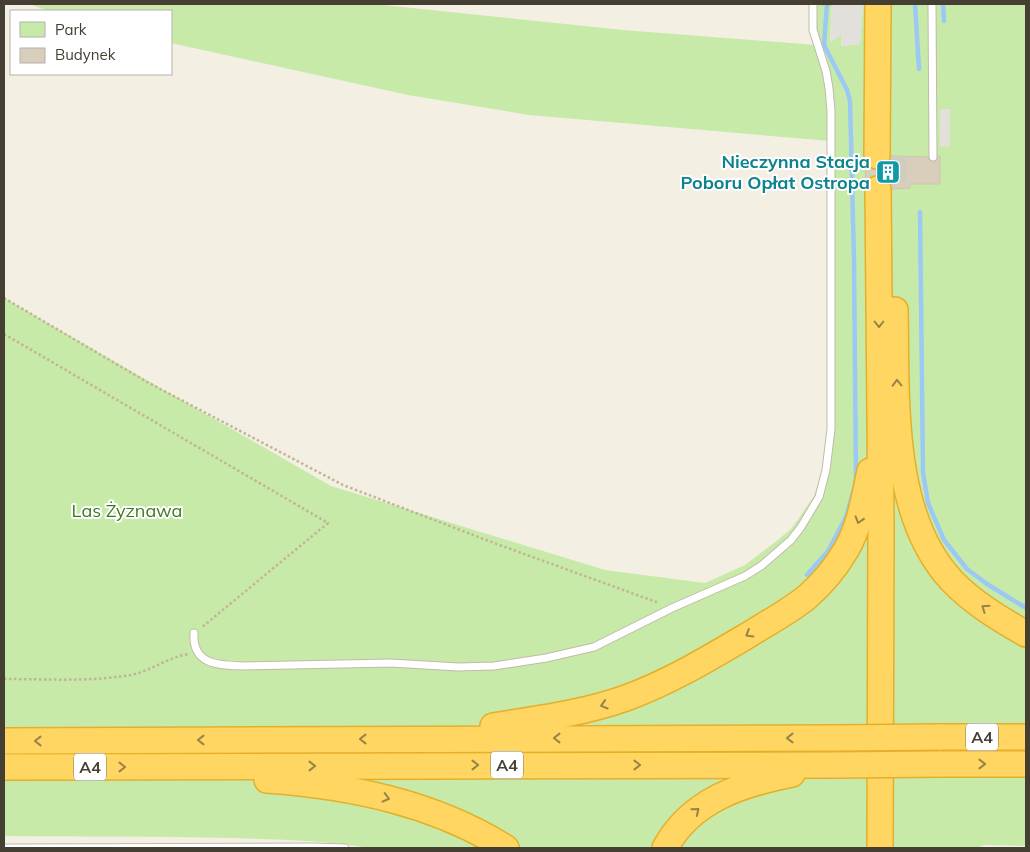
<svg xmlns="http://www.w3.org/2000/svg" width="1030" height="852" viewBox="0 0 1030 852" font-family="Mulish,sans-serif">
	<style>
		.green { fill: #c7eaa9 }
		.parking { fill: #e3e0dc }
		.lines { fill: none; stroke-linecap: round; stroke-linejoin: round }
		.stream { stroke: #9bc9f4; stroke-width: 4.5 }
		.building { fill: #d8cebb; stroke: #d0c4ab }
		.highway-tunnel { stroke: #d0ccc0; stroke-width: 25; stroke-dasharray: 25 12; stroke-linecap: butt }
		.lane-casing { stroke: #c1baa8; stroke-width: 9 }
		.highway-casing { stroke: #e5af2a; stroke-width: 28 }
		.path { stroke: #c1b596; stroke-width: 2.5; stroke-dasharray: 2.5 2.5; stroke-linecap: butt }
		.lane { stroke: #fff; stroke-width: 7 }
		.highway { stroke: #ffd661; stroke-width: 25 }
		.highway-bridge-casing { stroke: #e5af2a; stroke-width: 28; stroke-linecap: butt }
		.highway-bridge { stroke: #ffd661; stroke-width: 25 }
		.oneway { stroke: #998348 }
		.labels { text-anchor: middle; stroke-width: 4; stroke-linejoin: round; paint-order: stroke }
		.shield { fill: #fff; stroke: #7d7970; stroke-width: 1 }
		.shield-label { font-size: 16px; font-weight: bold; fill: #453f33 }
		.culture-label { font-size: 18px; font-weight: bold; fill: #0d838f; stroke: #fff; text-anchor: end }
		.park-label { font-size: 18px; fill: #3d7924; stroke: #fff }
	</style>
	<rect width="100%" height="100%" fill="#f3efe3"/>
	<path class="green" d="M29,4H374L623,30L816,45L813,4H832L830,42L842,34L841,46L860,44L863,4H1026V846L985,845L976,848H370C323,840 280,840 233,838C156,836 80,837 4,836V298L331,486L605,570L705,583L745,565L774,543L791,529L801,515L814,496L824,467L830,441V141L529,115L408,95L171,43V11H49Z"/>
	<g class="parking">
		<path d="M832,4H863L860,44L841,46L842,34L830,43Z"/>
		<path d="M940,109H950V146L940,147Z"/>
	</g>
	<g class="lines">
		<g class="stream">
			<path d="M915,4L919,69"/>
			<path d="M943,4L944,21"/>
			<path d="M920,212L923,472L928,503L944,540L967,569L987,584L1026,608"/>
			<path d="M807,575L828,551L846,517L856,482L854,260L850,101L847,90L824,45L827,4"/>
		</g>
	</g>
	<path class="building" d="M891,156L928,157L929,160L933,162L936,161L938,156H940V184H910V188L892,189L890,181L885,176L878,175L871,176L866,182L865,164L870,169L876,170L884,169L889,164Z"/>
	<g class="lines">
		<path class="highway-tunnel" d="M894,156V189"/>
		<defs>
			<g id="lane">
				<path d="M932,4L933,157"/>
				<path d="M194,633C192,666 220,665 244,666L391,663L458,667L494,666L546,658L594,647L672,608L745,576L761,566L791,540L801,527L819,497L826,470L831,429V111L829,88L826,71L813,30V4"/>
				<path d="M4,848L313,847L345,848"/>
			</g>
			<g id="highway">
				<path d="M877,156L878,4"/>
				<path d="M878,189L881,528L880,848"/>
				<path d="M895,310C897,396 889,514 952,581C973,603 1000,619 1026,634"/>
				<path d="M493,726C538,719 584,713 626,698C670,682 711,657 750,634C769,622 790,611 807,597C822,584 836,567 846,550C860,526 864,499 870,471"/>
				<path d="M938,737H1026"/>
				<path d="M4,741L838,738"/>
				<path d="M938,764H1026"/>
				<path d="M4,767L838,765"/>
				<path d="M267,780C351,786 434,803 506,848"/>
				<path d="M665,848C691,800 741,784 792,774"/>
			</g>
		</defs>
		<use href="#lane" class="lane-casing"/>
		<use href="#highway" class="highway-casing"/>
		<g class="path">
			<path d="M822,4L832,5"/>
			<path d="M4,298L147,382L343,485L494,543L659,603"/>
			<path d="M4,334L328,523L201,628"/>
			<path d="M4,679C46,679 89,682 131,675C151,671 168,657 189,654"/>
		</g>
		<use href="#lane" class="lane"/>
		<use href="#highway" class="highway"/>
		<defs>
			<g id="highway-bridge">
				<path d="M838,738L938,737"/>
				<path d="M838,765L938,764"/>
			</g>
		</defs>
		<use href="#highway-bridge" class="highway-bridge-casing"/>
		<use href="#highway-bridge" class="highway-bridge"/>
	</g>
	<defs><path id="oneway-chevron" d="M-2-3.5L2.5 0L-2 3.5" fill="none" stroke-width="1.6" stroke-linecap="round" stroke-linejoin="round" transform="scale(1.25)"/></defs>
	<g class="oneway">
		<use href="#oneway-chevron" transform="translate(879 324) rotate(90)"/>
		<use href="#oneway-chevron" transform="translate(897 383) rotate(-91)"/>
		<use href="#oneway-chevron" transform="translate(859 520) rotate(107)"/>
		<use href="#oneway-chevron" transform="translate(985 608) rotate(-145)"/>
		<use href="#oneway-chevron" transform="translate(749 634) rotate(149)"/>
		<use href="#oneway-chevron" transform="translate(604 705) rotate(163)"/>
		<use href="#oneway-chevron" transform="translate(557 738) rotate(180)"/>
		<use href="#oneway-chevron" transform="translate(790 738) rotate(180)"/>
		<use href="#oneway-chevron" transform="translate(363 739) rotate(180)"/>
		<use href="#oneway-chevron" transform="translate(201 740) rotate(180)"/>
		<use href="#oneway-chevron" transform="translate(38 741) rotate(180)"/>
		<use href="#oneway-chevron" transform="translate(982 764)"/>
		<use href="#oneway-chevron" transform="translate(475 765)"/>
		<use href="#oneway-chevron" transform="translate(637 765)"/>
		<use href="#oneway-chevron" transform="translate(312 766)"/>
		<use href="#oneway-chevron" transform="translate(122 767)"/>
		<use href="#oneway-chevron" transform="translate(386 798) rotate(14)"/>
		<use href="#oneway-chevron" transform="translate(696 811) rotate(-39)"/>
	</g>
	<defs>
		<symbol id="building-square" viewBox="-11 -11 22 22"><rect x="-9" y="-9" width="18" height="18" rx="4" fill="#0f9aa8" stroke="#fff"/><path d="M-4-6H4V6H1V3H-1V6H-4ZM-2.5-4.3h1.7v1.8h-1.7ZM.8-4.3h1.7v1.8H.8ZM-2.5-1h1.7V.8h-1.7ZM.8-1h1.7V.8H.8Z" fill="#fff"/></symbol>
	</defs>
	<g fill-rule="evenodd">
		<use href="#building-square" x="874" y="158" width="28" height="28"/>
	</g>
	<g class="labels">
		<g class="shield">
			<rect x="966" y="723.5" width="32" height="27" rx="4"/>
			<rect x="491" y="751.5" width="32" height="27" rx="4"/>
			<rect x="74" y="753.5" width="32" height="27" rx="4"/>
		</g>
		<g class="shield-label">
			<text x="982" y="743">A4</text>
			<text x="507" y="771">A4</text>
			<text x="90" y="773">A4</text>
		</g>
		<g class="culture-label">
			<text x="870" y="168">Nieczynna Stacja<tspan x="870" dy="21">Poboru Opłat Ostropa</tspan></text>
		</g>
		<g class="park-label">
			<text x="127" y="517">Las Żyznawa</text>
		</g>
	</g>
	<rect width="1030" height="852" fill="none" stroke="#453f33" stroke-width="10"/>
	<rect x="10" y="10" width="162" height="65" fill="#ffffff" stroke="#b5b2ad"/>
	<rect x="20" y="22" width="25" height="15" fill="#c7eaa9" stroke="#b5b2ad"/>
	<text x="55" y="35" font-size="15" fill="#453f33">Park</text>
	<rect x="20" y="48" width="25" height="15" fill="#d8cebb" stroke="#b5b2ad"/>
	<text x="55" y="60" font-size="15" fill="#453f33">Budynek</text>
</svg>
